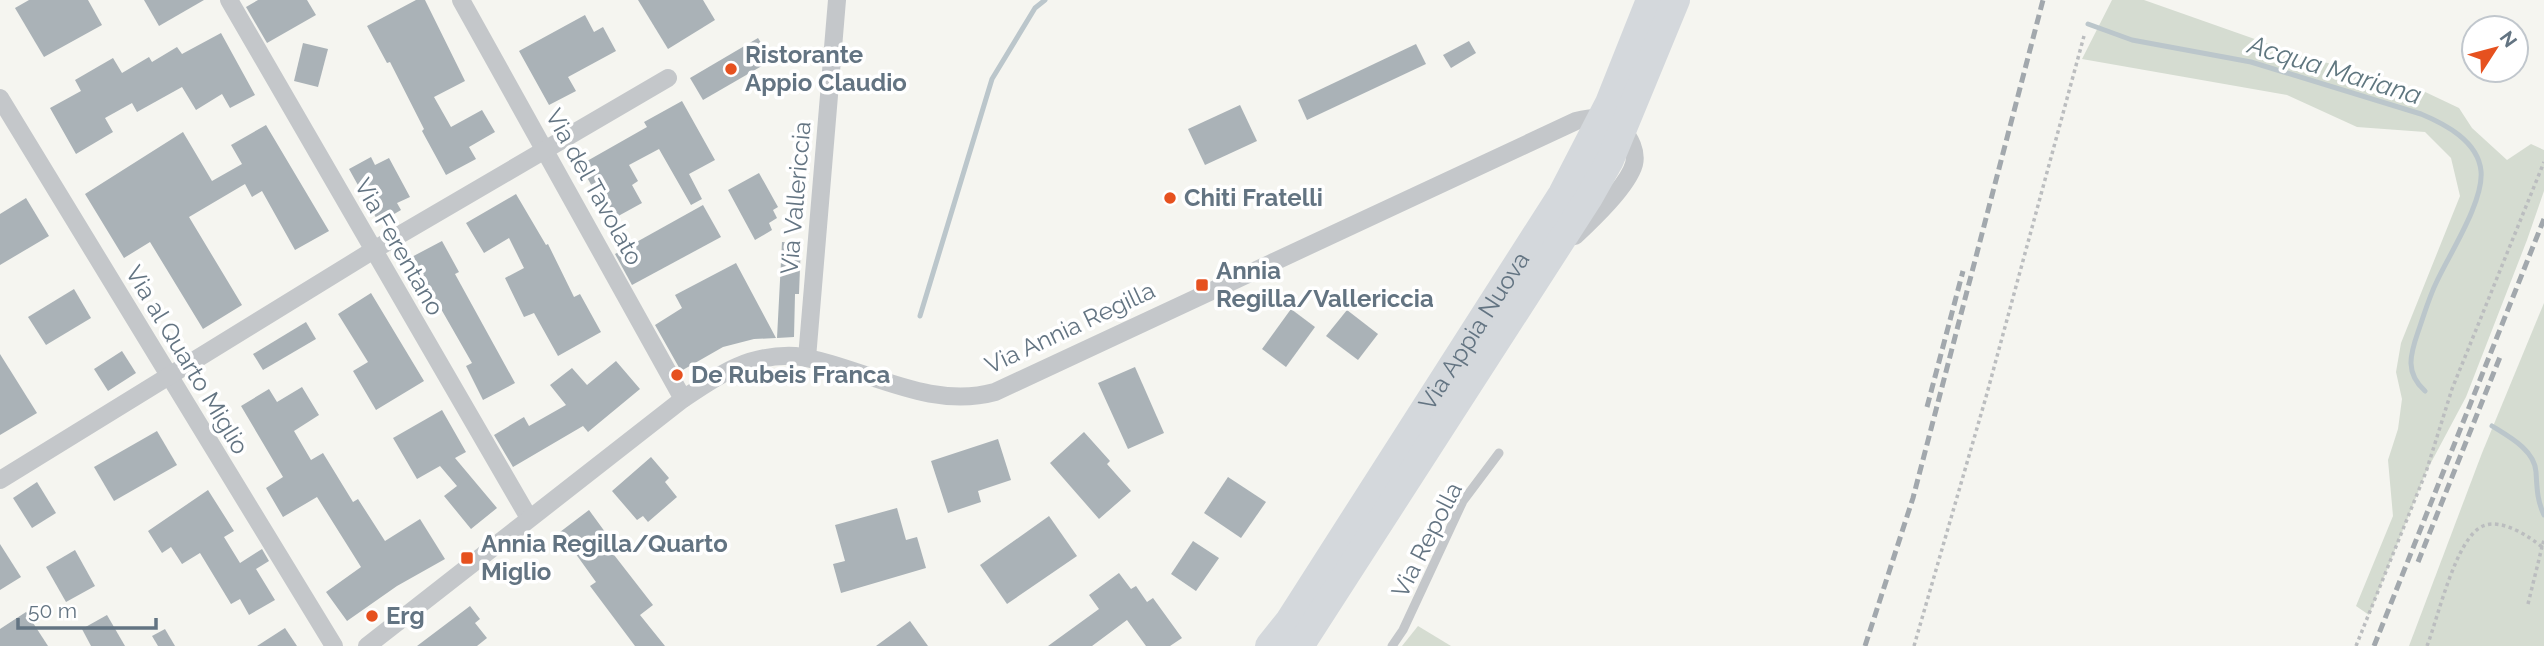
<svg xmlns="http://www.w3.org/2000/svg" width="2544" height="646" viewBox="0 0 2544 646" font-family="Raleway,sans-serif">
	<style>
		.green { fill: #d5dcd1 }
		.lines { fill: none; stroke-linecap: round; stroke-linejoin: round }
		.stream { stroke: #bbc6cb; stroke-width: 5 }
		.building { fill: #aab2b7 }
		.path { stroke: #bbbdbf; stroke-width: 3.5; stroke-dasharray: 3.5 3.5; stroke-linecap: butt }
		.service { stroke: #c4c7ca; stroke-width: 9 }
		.minor { stroke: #c4c7ca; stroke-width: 18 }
		.primary { stroke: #d4d8dc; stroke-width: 28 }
		.rail { stroke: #a2a8ad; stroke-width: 5; stroke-dasharray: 10 5; stroke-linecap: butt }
		.poi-dot { fill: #e6511f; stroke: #fff; stroke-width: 2.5 }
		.labels { text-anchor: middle; stroke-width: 7; stroke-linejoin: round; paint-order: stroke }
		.poi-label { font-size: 24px; font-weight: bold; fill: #637482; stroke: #fff; text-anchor: start }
		.street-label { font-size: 24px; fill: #637482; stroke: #fff }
		.water-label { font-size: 26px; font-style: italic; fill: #5f767f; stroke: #fff }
	</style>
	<rect width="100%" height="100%" fill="#f5f5f0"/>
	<g class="green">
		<path d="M2112,0H2144L2300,55L2421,90L2459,108L2472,128L2507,160L2531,144L2544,150V191L2527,240L2466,397L2426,472L2369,615L2356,606L2393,516L2388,460L2398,429L2402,399L2396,372L2401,343L2460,196L2451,158L2425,132L2357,127L2287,95L2082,59Z"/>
		<path d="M2544,303V646H2409L2482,453Z"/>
		<path d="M1418,626L1451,646H1402Z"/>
	</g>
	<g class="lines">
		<g class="stream">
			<path d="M2088,24L2132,40L2251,62L2421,114C2445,124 2478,141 2481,171C2484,201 2450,253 2437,281C2429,297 2424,315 2418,332C2410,355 2405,373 2425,391"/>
			<path d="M920,316L992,79L1035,8L1045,0"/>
			<path d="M2492,426C2508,436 2535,450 2536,472C2537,488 2537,500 2544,515"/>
		</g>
	</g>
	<g class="building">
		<path d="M29,0H88L102,25L44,57L15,8Z"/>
		<path d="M144,0H204L159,26Z"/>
		<path d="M258,0H307L316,15L267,43L246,7Z"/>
		<path d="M416,0H425L465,81L434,97L451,127L482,110L495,132L469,147L476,159L446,175L422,131L424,129L390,62L387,63L367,26Z"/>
		<path d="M638,0H703L715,20L668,49Z"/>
		<path d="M585,15L594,32L603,27L616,51L568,77L576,91L549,105L519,51Z"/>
		<path d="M221,33L255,95L230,108L222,94L196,110L182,87L137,112L132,103L105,118L113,132L76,154L50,108L81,91L75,80L113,58L122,73L149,57L152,62L177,47L182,54Z"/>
		<path d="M758,38L772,60L703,100L690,78Z"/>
		<path d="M1469,41L1476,53L1451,68L1443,55Z"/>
		<path d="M303,43L328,49L318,87L294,81Z"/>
		<path d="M1416,44L1426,64L1307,120L1298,100Z"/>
		<path d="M682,101L715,160L689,174L702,199L691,205L659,149L629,165L638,181L632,185L642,203L611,220L580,165L647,127L644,122Z"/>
		<path d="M1240,105L1257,141L1205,165L1188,129Z"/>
		<path d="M266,125L329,231L295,250L262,191L252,197L245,184L189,217L242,305L203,329L150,242L124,258L85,194L183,132L212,181L242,164L231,145Z"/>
		<path d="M371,157L375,165L389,158L410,197L397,203L401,210L379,223L349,169Z"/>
		<path d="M759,173L778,207L773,210L777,218L769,223L772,230L755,240L728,190Z"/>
		<path d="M516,194L546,245L548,244L574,297L580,294L601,332L558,356L534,313L524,317L505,278L524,268L509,238L484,253L466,223Z"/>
		<path d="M26,198L49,236L0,265V214Z"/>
		<path d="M703,205L721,237L632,285L615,254Z"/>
		<path d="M442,241L459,272L455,274L515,383L483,400L466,366L472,363L429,288L423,291L406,260Z"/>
		<path d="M782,242L801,243L799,294H795L794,337L777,338Z"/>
		<path d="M736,263L776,338L754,339L723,347L681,371L655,325L682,308L675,295Z"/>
		<path d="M74,289L91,318L46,345L28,317Z"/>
		<path d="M371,293L424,381L376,410L353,371L368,362L338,314Z"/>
		<path d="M1291,309L1315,327L1286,367L1262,349Z"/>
		<path d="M1347,310L1378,334L1358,360L1326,336Z"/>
		<path d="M306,322L316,339L263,370L253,354Z"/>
		<path d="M122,351L136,373L108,391L94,369Z"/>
		<path d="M0,354L37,413L0,435Z"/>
		<path d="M616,361L640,389L588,432L583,426L513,467L494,435L524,417L529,426L566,405L550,385L572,368L587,385Z"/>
		<path d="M1135,367L1164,433L1128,449L1098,383Z"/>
		<path d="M302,387L319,415L294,431L311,460L323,453L353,502L358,499L385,541L420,519L445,559L397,586L347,621L326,592L361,567L317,497L283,517L266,488L283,477L241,406L269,389L277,402Z"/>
		<path d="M442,410L466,452L455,458L497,508L471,529L444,496L457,486L440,466L417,479L393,438Z"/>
		<path d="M157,431L177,465L114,501L94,467Z"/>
		<path d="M1084,432L1110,461L1107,464L1131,491L1099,519L1050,463Z"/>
		<path d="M998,439L1011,480L978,491L981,502L948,513L931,461Z"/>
		<path d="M651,457L669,478L665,482L677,497L648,522L643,516L637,520L612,491Z"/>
		<path d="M1228,477L1266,502L1241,538L1204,513Z"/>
		<path d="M37,482L56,513L32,528L13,498Z"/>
		<path d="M208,490L234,531L224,537L240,563L262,549L269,561L256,569L275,600L249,615L240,599L231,604L200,553L182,564L171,547L162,553L148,531Z"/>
		<path d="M897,508L906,540L917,537L926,568L841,593L833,564L845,561L835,525Z"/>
		<path d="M589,510L616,547L611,551L653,605L640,615L665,646H635L590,586L596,582L560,532Z"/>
		<path d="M1049,516L1077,556L1007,604L980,565Z"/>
		<path d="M1193,541L1219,558L1196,591L1171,574Z"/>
		<path d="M0,544L21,577L0,590Z"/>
		<path d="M75,550L95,586L66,602L46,567Z"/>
		<path d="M1119,573L1131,589L1136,586L1147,602L1153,598L1182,638L1170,646H1146L1127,620L1092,646H1048L1099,609L1089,595Z"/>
		<path d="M470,606L480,619L475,623L487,638L477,646H417Z"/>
		<path d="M26,612L48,646H0V629Z"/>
		<path d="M107,615L125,646H91L82,629Z"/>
		<path d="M910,621L928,646H876Z"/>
		<path d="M285,628L297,646H257Z"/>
		<path d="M165,629L175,646H158L152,636Z"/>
	</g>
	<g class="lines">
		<g class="path">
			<path d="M2528,604L2542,547L2544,549"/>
			<path d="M1914,646L1986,397L2084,36"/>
			<path d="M2356,646L2426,472L2452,389L2544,162"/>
			<path d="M2427,646C2438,618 2456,537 2483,526C2501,518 2529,536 2542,547L2544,540"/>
		</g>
		<path class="service" d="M1392,646L1403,630L1463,501L1499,453"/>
		<g class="minor">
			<path d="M229,0L529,518"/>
			<path d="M461,0L683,399"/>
			<path d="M0,98L334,646"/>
			<path d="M807,358L837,0"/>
			<path d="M0,480L372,251L668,78"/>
			<path d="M367,646L683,399C720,374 748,354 795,356C861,365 926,411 995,392L1576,121C1592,117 1610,114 1622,129C1630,138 1637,152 1634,164C1628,186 1592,220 1575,236"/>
		</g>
		<g class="primary">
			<path id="s1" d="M1269,646L1289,621L1562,194L1609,103L1650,0"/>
			<path d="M1300,646L1588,199L1610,160L1676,0"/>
		</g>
		<g class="rail">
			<path d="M1927,407L1963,271"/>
			<path d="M2418,562L2500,357"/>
			<path d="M1865,646L1913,498L2043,0"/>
			<path d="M2374,646L2544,219"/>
		</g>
	</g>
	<g class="poi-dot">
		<circle cx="731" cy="69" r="7"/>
		<circle cx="1170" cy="198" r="7"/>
		<rect x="1195" y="278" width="14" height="14" rx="3.5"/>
		<circle cx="677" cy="375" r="7"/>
		<rect x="460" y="551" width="14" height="14" rx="3.5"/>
		<circle cx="372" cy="616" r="7"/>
	</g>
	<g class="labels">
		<g class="poi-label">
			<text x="745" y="63">Ristorante<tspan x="745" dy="28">Appio Claudio</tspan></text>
			<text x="1184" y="206">Chiti Fratelli</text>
			<text x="1216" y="279">Annia<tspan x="1216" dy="28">Regilla/Vallericcia</tspan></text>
			<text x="691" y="383">De Rubeis Franca</text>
			<text x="481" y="552">Annia Regilla/Quarto<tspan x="481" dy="28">Miglio</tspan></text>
			<text x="386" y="624">Erg</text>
		</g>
		<g class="street-label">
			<text transform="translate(594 187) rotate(61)" y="8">Via del Tavolato</text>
			<text transform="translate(796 198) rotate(-85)" y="8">Via Vallericcia</text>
			<text transform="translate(399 247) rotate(60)" y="8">Via Ferentano</text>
			<text transform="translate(1070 328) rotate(-25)" y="8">Via Annia Regilla</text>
			<text dy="8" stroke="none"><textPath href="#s1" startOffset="376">Via Appia Nuova</textPath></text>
			<text transform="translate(187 360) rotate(59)" y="8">Via al Quarto Miglio</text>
			<text transform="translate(1427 540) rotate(-63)" y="8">Via Repolla</text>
		</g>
		<g class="water-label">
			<text transform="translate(2335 70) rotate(17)" y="9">Acqua Mariana</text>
		</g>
	</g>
	<g transform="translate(2495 49) rotate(54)"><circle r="33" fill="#ffffff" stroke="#c1c7cd" stroke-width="2"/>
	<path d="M0-5L12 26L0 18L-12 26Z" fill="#e6511f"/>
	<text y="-10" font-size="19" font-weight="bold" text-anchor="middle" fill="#637482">N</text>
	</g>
	<path d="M18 618v10h138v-10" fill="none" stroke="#637482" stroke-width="3.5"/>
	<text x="28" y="618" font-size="21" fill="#637482" stroke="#ffffff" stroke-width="5" paint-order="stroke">50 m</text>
</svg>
